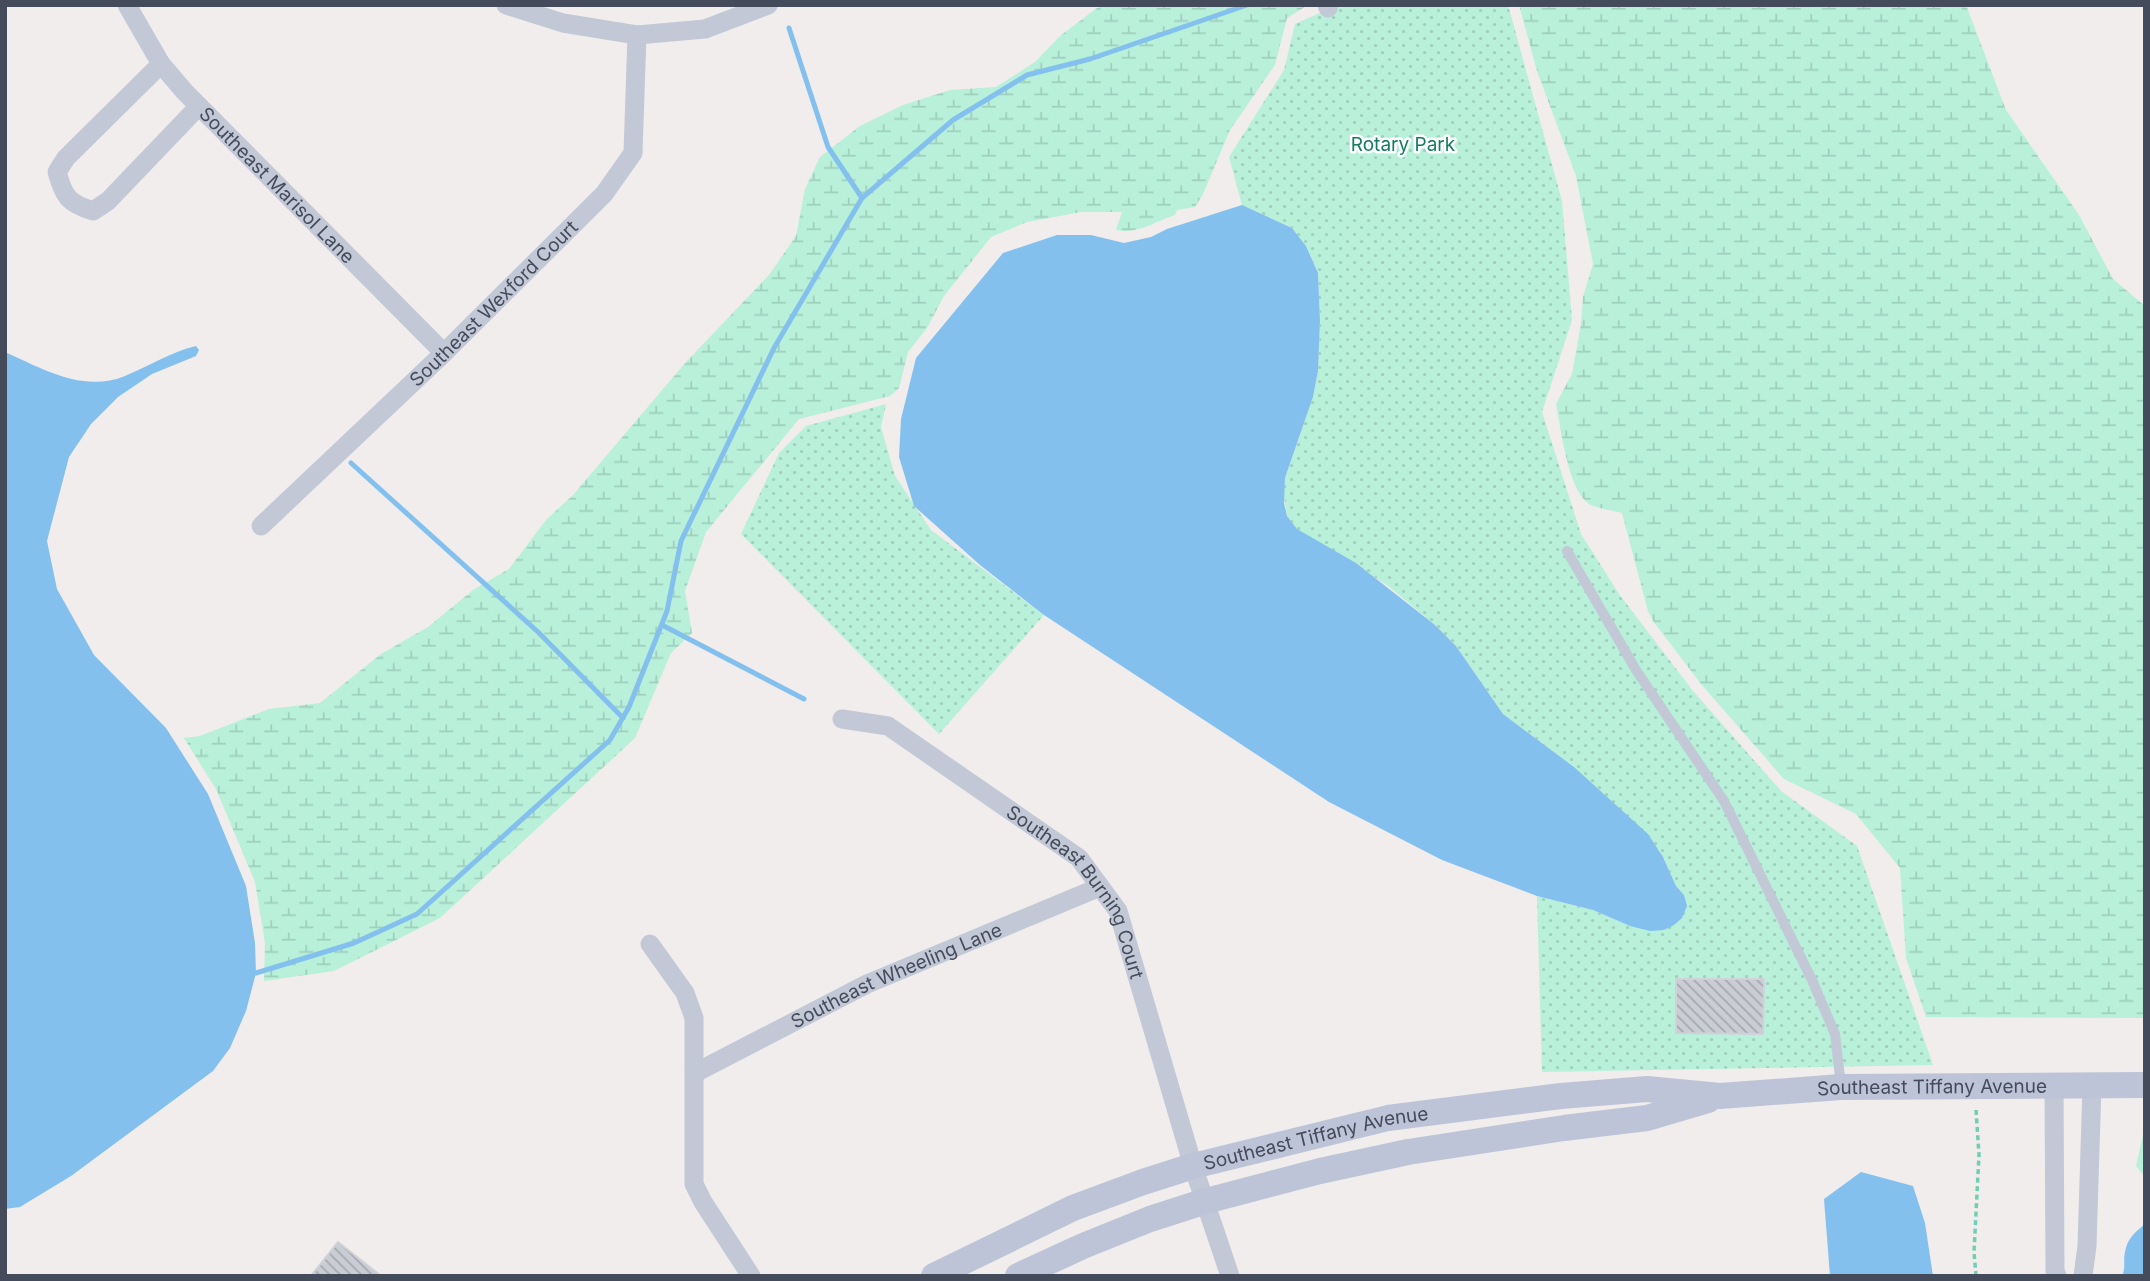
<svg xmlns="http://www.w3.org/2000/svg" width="2150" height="1281" viewBox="0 0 2150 1281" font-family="Inter,sans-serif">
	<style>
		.grass { fill: url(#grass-tufts) }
		.wetland { fill: url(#wetland-marsh) }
		.park { fill: url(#park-dots) }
		.water { fill: #84c0ee }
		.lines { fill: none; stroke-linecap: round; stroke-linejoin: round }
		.stream { stroke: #84c0ee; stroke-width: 5 }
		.building { fill: url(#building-back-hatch); stroke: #d0d1d9; stroke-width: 2 }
		.path { stroke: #70ceb5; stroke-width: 3.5; stroke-dasharray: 5 3.5; stroke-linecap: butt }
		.lane { stroke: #c2c8d5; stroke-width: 10 }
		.street { stroke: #c2c8d5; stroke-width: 19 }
		.secondary { stroke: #bec4d7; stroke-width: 26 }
		.labels { text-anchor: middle; stroke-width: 5; stroke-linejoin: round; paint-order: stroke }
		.park-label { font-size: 19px; fill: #147d61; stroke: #fff }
		.street-label { font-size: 19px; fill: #444b5b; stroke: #fff }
	</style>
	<defs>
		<pattern id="grass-tufts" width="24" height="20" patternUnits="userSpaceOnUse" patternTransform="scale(1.75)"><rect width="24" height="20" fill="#b8f0da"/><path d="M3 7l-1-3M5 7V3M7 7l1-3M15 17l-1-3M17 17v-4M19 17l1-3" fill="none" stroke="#9fcfbd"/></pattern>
		<pattern id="wetland-marsh" width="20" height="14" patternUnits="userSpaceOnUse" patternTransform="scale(1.75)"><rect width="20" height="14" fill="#b8f0da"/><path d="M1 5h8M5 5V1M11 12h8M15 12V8" fill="none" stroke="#9fcfbd"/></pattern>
		<pattern id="park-dots" width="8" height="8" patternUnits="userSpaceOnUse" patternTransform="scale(1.75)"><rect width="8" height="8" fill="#b8f0da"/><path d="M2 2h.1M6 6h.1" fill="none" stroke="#9fcfbd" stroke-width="1.8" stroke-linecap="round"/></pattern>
		<pattern id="building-back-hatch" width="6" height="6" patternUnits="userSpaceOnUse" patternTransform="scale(1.75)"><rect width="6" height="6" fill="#cbcdd5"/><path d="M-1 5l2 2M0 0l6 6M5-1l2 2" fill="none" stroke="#a6a8b0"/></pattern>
	</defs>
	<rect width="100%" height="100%" fill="#f0edec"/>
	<path class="grass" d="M2145,1126V1177L2136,1166Z"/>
	<g class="wetland">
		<path d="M1106,5H1308L1287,18L1275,65L1230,130L1203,194L1195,207L1177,210L1175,215C1156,221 1137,235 1116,230L1122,212H1081L1027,222L991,237L944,296L927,328L908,352L899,388L890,396L799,419L706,532L685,591L692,633L671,653L635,738L440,918L334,971L264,981L265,943L255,882L216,789L184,738L200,736L269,709L320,703L381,654L428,627L473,590L509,569L546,520L573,495L686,362L769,275L796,236L805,189L820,157L860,126L903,105L950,90L996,87L1035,62L1060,36L1097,8Z"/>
		<path d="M1519,5H1966L2006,110L2079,215L2113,279L2145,306V1018L1926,1017L1906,958L1900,868L1856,814L1784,779L1701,684L1653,621L1648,611L1622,513C1612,510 1598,509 1589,504C1568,490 1561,429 1556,404L1572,374L1581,324L1583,297L1593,264L1576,176L1537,71Z"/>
	</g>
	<g class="park">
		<path d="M1338,5H1508L1562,201L1572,320L1542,412L1581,534L1619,594L1693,691L1781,791L1857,846L1933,1065L1542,1072L1537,896L1593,910L1630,926L1684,895L1676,886L1663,857L1574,767L1503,714L1456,646L1435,625L1387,585L1297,529L1287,516L1283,490L1285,478L1313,397L1318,371L1320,321L1318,273L1306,246L1292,228L1242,205L1229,157L1284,70L1295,24Z"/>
		<path d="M886,404L881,427L895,476L931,530L1044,615L939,734L741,534L779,453L806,426Z"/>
	</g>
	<g class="water">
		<path d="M1242,205L1292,228L1306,246L1318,273L1320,321L1318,371L1313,397L1285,478L1284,503L1287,516L1297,529L1356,563L1435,625L1456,646L1503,714L1574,767L1648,834L1663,857L1676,886L1684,895L1687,906L1682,918L1674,925L1664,930L1650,931L1630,926L1593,910L1537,896L1442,860L1329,802L1044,615L980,565L914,506L899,457L901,419L916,358L1003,253L1057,235H1091L1124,243L1151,237L1167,229Z"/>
		<path d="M196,346L199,350L196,356L152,374L118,397L91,424L69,457L47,541L57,589L94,655L166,728L208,794L246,886L255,943L256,973L246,1011L230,1048L213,1071L71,1176L20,1207L5,1209V352C43,369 83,393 125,376C149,366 171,352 196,346Z"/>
		<path d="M1861,1172L1913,1186L1925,1223L1933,1276H1830L1824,1199Z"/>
		<path d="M2145,1224V1276H2122C2126,1268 2123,1261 2125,1252C2127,1239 2135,1232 2145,1224Z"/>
	</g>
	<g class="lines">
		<g class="stream">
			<path d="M789,28L828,147L862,198"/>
			<path d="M351,463L538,632L623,718"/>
			<path d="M662,625L804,699"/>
			<path d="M256,973L354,943L417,914L610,740L629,707L667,611L681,541L774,348L862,198L953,120L1027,75L1090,59L1247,5"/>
		</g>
	</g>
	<g class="building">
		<path d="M1676,979H1764L1763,1034L1676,1033Z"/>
		<path d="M338,1242L381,1276H311Z"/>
	</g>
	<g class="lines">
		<path class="path" d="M1976,1276L1974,1252L1979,1155L1976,1110"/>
		<path class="lane" d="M1567,551L1636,670L1724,801L1812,980L1835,1034L1841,1086"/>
		<g class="street">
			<path id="s1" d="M127,5L161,64L184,91L444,353"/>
			<path d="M506,5L563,23L637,35L705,29L768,5"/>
			<path d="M1327,5L1328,8"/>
			<path d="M161,64L66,158L57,172C64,197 68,203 93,211L108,201L199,106"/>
			<path id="s2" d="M261,526L444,353L604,194L633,153L637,35"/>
			<path id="s3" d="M842,719L888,726L1079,858L1118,911L1193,1166L1230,1276"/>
			<path d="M650,944L685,993L694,1018V1184L703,1202L751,1276"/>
			<path id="s4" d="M695,1073L867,984L1100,887"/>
			<path d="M2054,1085L2055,1271L2057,1276"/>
			<path d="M2083,1276L2087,1246L2092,1085"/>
		</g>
		<g class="secondary">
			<path id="s5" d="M934,1276L1073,1208L1143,1182L1193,1166L1388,1118L1561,1096L1647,1089L1720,1096L1841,1087L2145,1085"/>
			<path d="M1018,1276L1083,1246L1150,1219L1206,1201L1320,1171L1408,1152L1564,1128L1647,1118L1708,1100"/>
		</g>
	</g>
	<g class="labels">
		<g class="park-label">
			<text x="1403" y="151">Rotary Park</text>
		</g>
		<g class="street-label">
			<text dy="7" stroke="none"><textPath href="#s1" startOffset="236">Southeast Marisol Lane</textPath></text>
			<text dy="7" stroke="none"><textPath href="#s2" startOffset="322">Southeast Wexford Court</textPath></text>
			<text dy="7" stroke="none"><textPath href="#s3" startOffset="304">Southeast Burning Court</textPath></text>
			<text dy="7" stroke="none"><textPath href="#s4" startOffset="224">Southeast Wheeling Lane</textPath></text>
			<text dy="7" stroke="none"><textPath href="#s5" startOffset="1029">Southeast Tiffany Avenue</textPath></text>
			<text dy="7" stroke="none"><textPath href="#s5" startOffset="408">Southeast Tiffany Avenue</textPath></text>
		</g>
	</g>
	<rect width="2150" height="1281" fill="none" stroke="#444b5b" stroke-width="14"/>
</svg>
